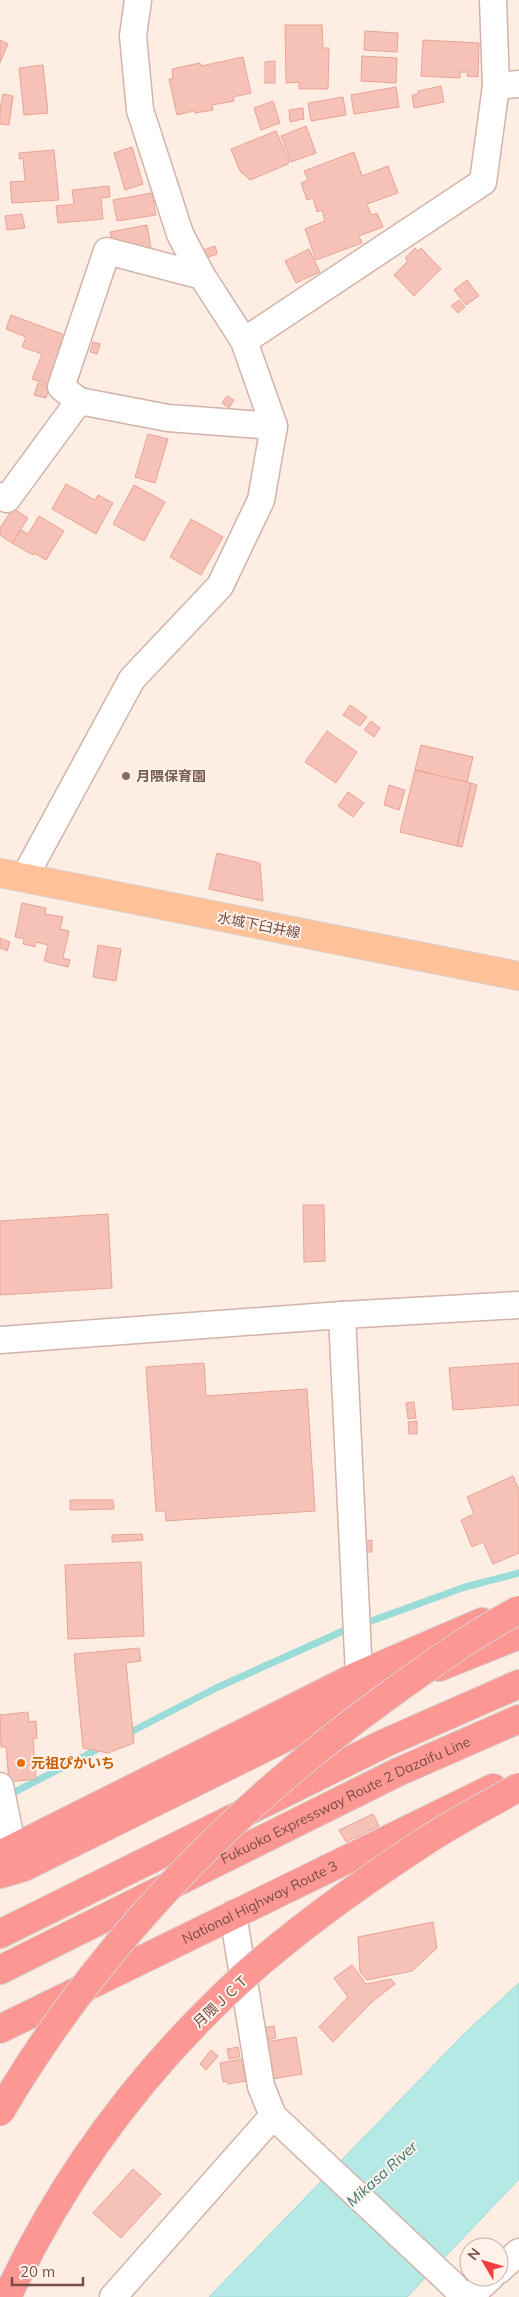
<svg xmlns="http://www.w3.org/2000/svg" width="519" height="2297" viewBox="0 0 519 2297" font-family="Mulish,'Noto Sans JP',sans-serif">
	<style>
		.water { fill: #b5e9e5; stroke: #9adcd7 }
		.lines { fill: none; stroke-linecap: round; stroke-linejoin: round }
		.stream { stroke: #9adcd7; stroke-width: 7 }
		.building { fill: #f6c2b7; stroke: #eaa396 }
		.minor-casing { stroke: #d2b3aa; stroke-width: 29 }
		.major-casing { stroke: #d9cdcb; stroke-width: 30 }
		.highway-casing { stroke: #d9cdcb; stroke-width: 30 }
		.minor { stroke: #fff; stroke-width: 26 }
		.major { stroke: #ffc198; stroke-width: 28 }
		.highway { stroke: #fd9794; stroke-width: 28 }
		.highway-bridge-casing { stroke: #d9cdcb; stroke-width: 30; stroke-linecap: butt }
		.highway-bridge { stroke: #fd9794; stroke-width: 28 }
		.education-dot { fill: #8d6e63; stroke: #fff2ea; stroke-width: 2 }
		.food-dot { fill: #e8710a; stroke: #fff2ea; stroke-width: 2 }
		.labels { text-anchor: middle; stroke-width: 4; stroke-linejoin: round; paint-order: stroke }
		.education-label { font-size: 14px; font-weight: bold; fill: #785e54; stroke: #fff2ea; text-anchor: start }
		.street-label { font-size: 14px; fill: #784d46; stroke: #fff2ea }
		.food-label { font-size: 14px; font-weight: bold; fill: #c56008; stroke: #fff2ea; text-anchor: start }
		.water-label { font-size: 15px; font-style: italic; fill: #367773; stroke: #fff2ea }
	</style>
	<rect width="100%" height="100%" fill="#feede2"/>
	<path class="water" d="M519,1983V2179L407,2297H209L463,2035Z"/>
	<g class="lines">
		<g class="stream">
			<path d="M363,1624L465,1587L519,1573"/>
			<path d="M125,1735L216,1688L352,1627"/>
			<path d="M7,1796L102,1747"/>
		</g>
	</g>
	<g class="building">
		<path d="M285,25H322L323,48H329L328,89H299V82L286,83Z"/>
		<path d="M365,31L398,33L397,52L364,50Z"/>
		<path d="M0,40L8,44L0,63Z"/>
		<path d="M423,40L479,43L478,77L467,76L468,72H460V78L421,76Z"/>
		<path d="M362,56L397,58L396,83L361,81Z"/>
		<path d="M243,57L251,93L233,97L234,101L212,105L213,110L195,113L194,111L177,115L169,79L173,78L172,69L200,63L201,66Z"/>
		<path d="M275,61V83H265V62Z"/>
		<path d="M43,65L48,113L24,115L19,68Z"/>
		<path d="M441,86L444,102L414,108L412,95L418,94V91Z"/>
		<path d="M396,87L399,107L354,114L351,95Z"/>
		<path d="M3,94L13,96L9,125L0,124V108Z"/>
		<path d="M343,97L346,115L311,121L308,103Z"/>
		<path d="M273,101L280,123L261,130L254,108Z"/>
		<path d="M303,108L304,119L290,122L289,110Z"/>
		<path d="M306,126L316,153L291,162L281,136Z"/>
		<path d="M276,131L289,161L288,164L250,180L240,171L231,149Z"/>
		<path d="M132,147L143,184L125,190L114,153Z"/>
		<path d="M54,150L59,200L12,203L10,182L25,181L23,158L19,159V153Z"/>
		<path d="M354,152L362,176L388,166L398,193L367,204L371,215L377,213L383,227L359,236L362,243L316,260L305,229L325,221L322,210L317,212L313,198L307,200L301,183L308,180L304,171Z"/>
		<path d="M109,186L110,197L101,198L103,219L58,223L56,206L74,204L72,190Z"/>
		<path d="M152,193L156,215L117,221L113,200Z"/>
		<path d="M22,214L25,228L7,230L5,216Z"/>
		<path d="M147,225L152,253L114,250L110,232Z"/>
		<path d="M215,246L217,254L204,259L201,251Z"/>
		<path d="M415,248L418,251L421,248L441,269L414,296L394,275L408,261L405,258Z"/>
		<path d="M309,249L320,272L296,283L285,261Z"/>
		<path d="M467,280L479,296L466,305L454,290Z"/>
		<path d="M459,300L465,307L458,313L451,306Z"/>
		<path d="M11,315L73,338L54,387L32,379L42,354L22,347L26,337L6,329Z"/>
		<path d="M93,342L100,344L97,354L90,352Z"/>
		<path d="M38,383L49,387L46,398L34,395Z"/>
		<path d="M227,396L234,400L229,408L222,403Z"/>
		<path d="M148,434L168,439L155,483L135,477Z"/>
		<path d="M66,484L95,500L98,495L113,503L96,534L52,509Z"/>
		<path d="M134,485L165,502L144,541L113,524Z"/>
		<path d="M13,508L28,518L12,543L0,535V528Z"/>
		<path d="M39,516L64,531L46,560L34,553L33,555L12,543L21,530L28,534Z"/>
		<path d="M191,519L223,537L201,575L170,557Z"/>
		<path d="M350,705L367,717L360,726L343,715Z"/>
		<path d="M371,721L380,728L374,737L364,730Z"/>
		<path d="M327,731L357,752L336,783L305,762Z"/>
		<path d="M421,745L473,757L467,783L415,770Z"/>
		<path d="M415,770L471,783L457,846L400,832Z"/>
		<path d="M471,783L477,785L462,847L457,846Z"/>
		<path d="M389,785L405,790L399,810L384,805Z"/>
		<path d="M348,792L364,803L353,817L338,806Z"/>
		<path d="M217,853L260,863L263,901L209,889Z"/>
		<path d="M22,903L46,908L45,914L63,917L60,929L69,931L63,958L70,960L68,967L44,961L48,945L36,942L35,947L23,944L24,939L15,937Z"/>
		<path d="M0,938L10,942L7,951L0,948Z"/>
		<path d="M98,945L121,949L116,981L93,977Z"/>
		<path d="M303,1205H324L325,1261L304,1262Z"/>
		<path d="M108,1214L112,1288L0,1295V1221Z"/>
		<path d="M204,1363L206,1396L307,1389L315,1511L166,1521L165,1511H156L146,1367Z"/>
		<path d="M519,1363V1405L453,1410L449,1368Z"/>
		<path d="M414,1402L416,1418L408,1419L406,1403Z"/>
		<path d="M417,1421V1434H409L408,1422Z"/>
		<path d="M513,1476L519,1490V1553L493,1564L483,1542L472,1547L461,1520L474,1514L467,1497Z"/>
		<path d="M70,1500H113L114,1509L70,1510Z"/>
		<path d="M142,1534L143,1540L112,1542V1535Z"/>
		<path d="M372,1540V1552H366V1541Z"/>
		<path d="M141,1562L144,1636L68,1639L65,1565Z"/>
		<path d="M139,1648L141,1661L126,1663L134,1743L108,1753L83,1748L74,1654Z"/>
		<path d="M28,1712L29,1722L36,1721L37,1738L33,1739L36,1779L9,1782L6,1747H1L0,1715Z"/>
		<path d="M373,1814L379,1826L346,1842L339,1830Z"/>
		<path d="M433,1922L437,1948L412,1971L367,1980L360,1972L358,1937Z"/>
		<path d="M352,1965L366,1984L391,1979L395,1984L372,2002L333,2042L319,2027L348,1997L334,1978Z"/>
		<path d="M274,2026L276,2038L267,2040L264,2028Z"/>
		<path d="M296,2037L302,2074L272,2079L265,2042Z"/>
		<path d="M238,2047L240,2057L229,2059L227,2049Z"/>
		<path d="M211,2050L218,2056L206,2070L200,2064Z"/>
		<path d="M241,2059L246,2081L228,2084L227,2081L223,2082L220,2063Z"/>
		<path d="M133,2169L161,2194L121,2238L93,2213Z"/>
	</g>
	<g class="lines">
		<defs>
			<g id="minor">
				<path d="M496,86L519,84"/>
				<path d="M244,341L483,182L496,86L493,0"/>
				<path d="M79,401L168,418L274,426"/>
				<path d="M0,496L7,499L79,401L61,387L107,251L202,276"/>
				<path d="M24,878L132,679L220,586L261,500L274,426L244,341L202,276L180,234L140,110L133,36L138,0"/>
				<path d="M342,1315L359,1675"/>
				<path d="M0,1340L342,1315L519,1305"/>
				<path d="M0,1786L13,1849"/>
				<path d="M233,1914L261,2086L273,2116L454,2286L463,2297"/>
				<path d="M499,2270L519,2252"/>
				<path d="M113,2297L273,2116"/>
				<path d="M469,2297L491,2277"/>
			</g>
			<path id="major" d="M0,873L519,976"/>
			<g id="highway">
				<path d="M439,1667L519,1635"/>
				<path d="M0,1855L359,1675L482,1622"/>
				<path d="M0,1874L24,1867L365,1698L390,1688"/>
				<path d="M0,1934L385,1743L519,1684"/>
				<path id="s1" d="M0,1970L398,1772L519,1719"/>
				<path id="s2" d="M0,2029L493,1788"/>
			</g>
		</defs>
		<use href="#minor" class="minor-casing"/>
		<use href="#major" class="major-casing"/>
		<use href="#highway" class="highway-casing"/>
		<use href="#minor" class="minor"/>
		<use href="#major" class="major"/>
		<use href="#highway" class="highway"/>
		<defs>
			<g id="highway-bridge">
				<path d="M0,2112C97,1946 234,1807 389,1695C431,1665 473,1634 519,1610"/>
				<path d="M7,2297C59,2185 132,2084 221,1998C278,1942 351,1890 418,1846C450,1824 486,1806 519,1787"/>
			</g>
		</defs>
		<use href="#highway-bridge" class="highway-bridge-casing"/>
		<use href="#highway-bridge" class="highway-bridge"/>
	</g>
	<circle class="education-dot" cx="126" cy="776" r="5"/>
	<circle class="food-dot" cx="21" cy="1763" r="5"/>
	<g class="labels">
		<g class="education-label">
			<text x="136" y="781">月隈保育園</text>
		</g>
		<g class="street-label">
			<text transform="translate(259 925) rotate(11)" y="5">水城下臼井線</text>
			<text dy="5" stroke="none"><textPath href="#s1" startOffset="385">Fukuoka Expressway Route 2 Dazaifu Line</textPath></text>
			<text dy="5" stroke="none"><textPath href="#s2" startOffset="289">National Highway Route 3</textPath></text>
			<text transform="translate(221 2001) rotate(-43)" y="5">月隈ＪＣＴ</text>
		</g>
		<g class="food-label">
			<text x="31" y="1768">元祖ぴかいち</text>
		</g>
		<g class="water-label">
			<text transform="translate(382 2174) rotate(-42)" y="5">Mikasa River</text>
		</g>
	</g>
	<g transform="translate(484 2262) rotate(308)"><circle r="24" fill="#fff2ea" stroke="#c9b0a8"/>
	<path d="M0-4L9 19L0 12L-9 19Z" fill="#f23d3e"/>
	<text y="-8" font-size="14" font-weight="bold" text-anchor="middle" fill="#784d46">N</text>
	</g>
	<path d="M12 2277v8h71v-8" fill="none" stroke="#784d46" stroke-width="2.5"/>
	<text x="20" y="2277" font-size="15" fill="#784d46" stroke="#fff2ea" stroke-width="4" paint-order="stroke">20 m</text>
</svg>
